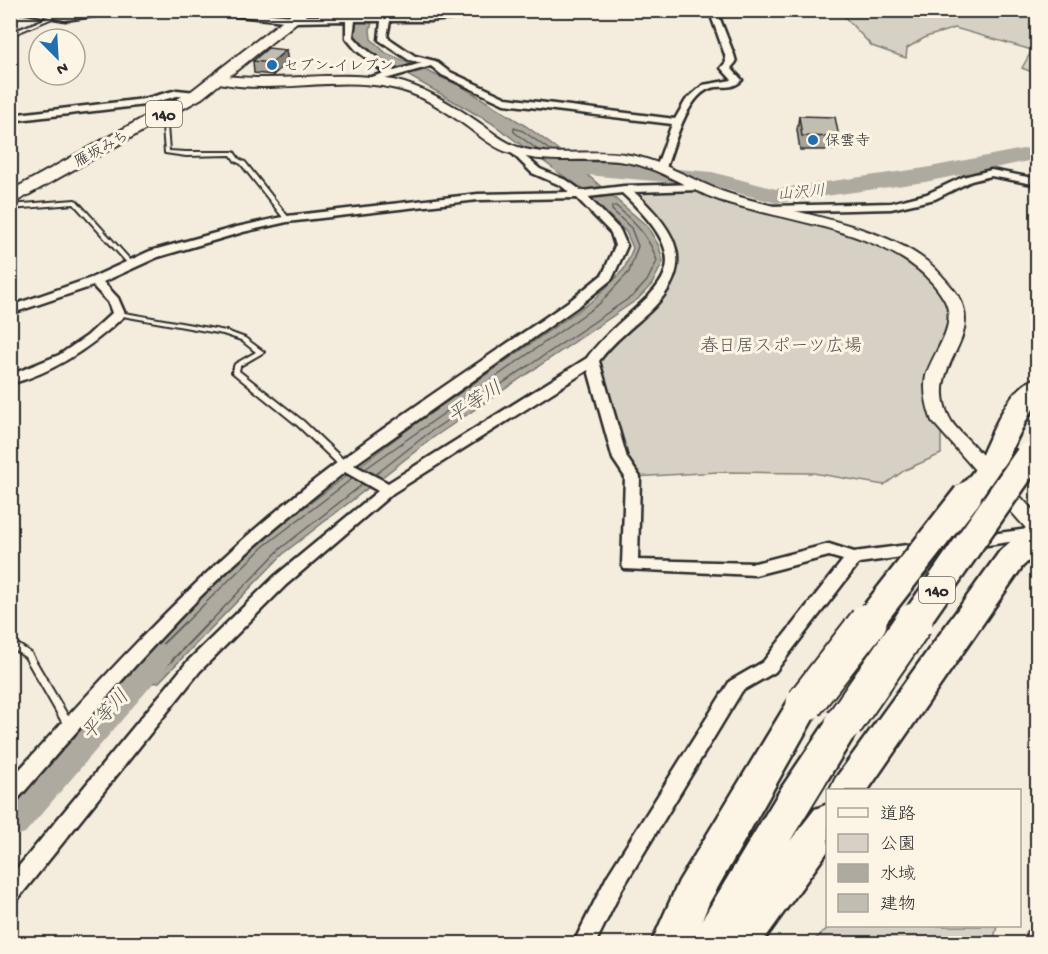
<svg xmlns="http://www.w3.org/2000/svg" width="1048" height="954" viewBox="0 0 1048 954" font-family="'Gochi Hand','Klee One',sans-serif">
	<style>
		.green { fill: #d6d1c4; stroke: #807e78; stroke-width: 1.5 }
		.water { fill: #afaaa0; stroke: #7a7771; stroke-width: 1.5 }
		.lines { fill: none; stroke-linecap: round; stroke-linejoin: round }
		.shore-far1 { stroke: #605e5a; stroke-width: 1.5 }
		.shore { stroke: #605e5a; stroke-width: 2 }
		.stream { stroke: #7a7771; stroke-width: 3 }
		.river { fill: #afaaa0; fill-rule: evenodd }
		.service-casing { stroke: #2b2b2b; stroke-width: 4 }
		.minor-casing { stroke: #2b2b2b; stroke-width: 5 }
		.tertiary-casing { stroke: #2b2b2b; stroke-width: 4 }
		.trunk-casing { stroke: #2b2b2b; stroke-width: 4 }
		.motorway-casing { stroke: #2b2b2b; stroke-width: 5 }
		.service { fill: #fcf5e5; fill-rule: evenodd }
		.minor { fill: #fcf5e5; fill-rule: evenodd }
		.tertiary { fill: #fcf5e5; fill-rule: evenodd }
		.trunk { fill: #fcf5e5; fill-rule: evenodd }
		.motorway { fill: #fcf5e5; fill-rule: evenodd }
		.motorway-bridge-far1-casing { stroke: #2b2b2b; stroke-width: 33; stroke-linecap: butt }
		.motorway-bridge-casing { stroke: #2b2b2b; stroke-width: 41; stroke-linecap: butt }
		.motorway-bridge-far1 { stroke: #fcf5e5; stroke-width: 28 }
		.motorway-bridge { stroke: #fcf5e5; stroke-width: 37 }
		.wall { fill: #a7a398; stroke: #2b2b2b; stroke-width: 1.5 }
		.shaded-wall { fill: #88847c; stroke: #2b2b2b; stroke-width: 1.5 }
		.building { fill: #c2bdb1; stroke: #2b2b2b; stroke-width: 1.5 }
		.poi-dot { fill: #1f6fb2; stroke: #fcf5e5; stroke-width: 2 }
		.labels { text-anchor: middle; stroke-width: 6; stroke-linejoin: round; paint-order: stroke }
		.far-poi-label { font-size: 15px; fill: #2b2b2b; stroke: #fcf5e5; text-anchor: start }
		.far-street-label { font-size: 15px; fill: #2b2b2b; stroke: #fcf5e5 }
		.shield { fill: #fcf5e5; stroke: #6a6863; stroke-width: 1.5 }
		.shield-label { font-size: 16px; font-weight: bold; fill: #2b2b2b }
		.far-water-label { font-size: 16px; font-style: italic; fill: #595754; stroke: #fcf5e5 }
		.park-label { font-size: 18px; fill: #565451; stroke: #fcf5e5 }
		.water-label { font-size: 20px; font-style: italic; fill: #595754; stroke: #fcf5e5 }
	</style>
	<rect width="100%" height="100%" fill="#f4edde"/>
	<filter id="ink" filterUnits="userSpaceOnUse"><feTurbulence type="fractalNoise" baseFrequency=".0167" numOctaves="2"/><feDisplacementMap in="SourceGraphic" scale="12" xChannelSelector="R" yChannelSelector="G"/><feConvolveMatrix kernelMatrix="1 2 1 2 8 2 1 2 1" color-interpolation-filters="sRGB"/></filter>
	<g filter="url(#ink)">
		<g class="green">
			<path d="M839,11H1037V74L1022,68L1032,50L955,28L926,37L907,48L906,58L872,46Z"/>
			<path d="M699,187L875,241L928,271L958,313L936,376L941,421V454L905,470L884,485L813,473L718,472L633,477L592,361L670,277L665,234L624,189Z"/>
			<path d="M830,926H997L993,943H811Z"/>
		</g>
		<path class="water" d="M359,11H375L370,30L371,39L386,53L463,87L526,126L556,148L647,226L659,246L663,262L652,284L638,299L434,437L285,552L159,682L106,691L260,541L419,421L595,299L624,269L633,248L626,232L580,188L490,122L372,55L358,42L353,31Z"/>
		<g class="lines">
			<g class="shore-far1">
				<path d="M538,150L514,132V128L523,131L551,151"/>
				<path d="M365,469L599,304L629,272L638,246L631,228L612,210V206H616C634,222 650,237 657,261L647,281L634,295L430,432L375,475"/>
				<path d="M184,624L264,546L353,478"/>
				<path d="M208,624L281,548L363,484"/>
			</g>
			<path class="shore" d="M185,622L131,675V679L157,676L209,622"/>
			<path class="stream" d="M10,32L53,15"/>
			<g class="river">
				<path d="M1038,146V159L925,182L776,203L711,186L563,173L555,171L552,166L555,161L563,159L712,172L776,189L925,168Z"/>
				<path d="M155,642L168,646L173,656L168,666L25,833L10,838V791L142,646Z"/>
			</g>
			<defs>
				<g id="service">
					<path d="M52,16L55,17L10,36V33Z"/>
					<path d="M10,85L12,86L15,100L12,118L10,119Z"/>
					<path d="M162,113L166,114L169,151L186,152H234L239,159L245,162L289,218V220H285L241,164L235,161L231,155L186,156L165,153Z"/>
					<path d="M75,200L77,201L133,263V265H129L74,204L10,209V205Z"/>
					<path d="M119,312L226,331L245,338L264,352L240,366L239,371L303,421L347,463L348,465L347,467H341L297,425L233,373L232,372L235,364L256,352L241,340L223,334L117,315L116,314Z"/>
					<path d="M10,639L31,653L72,723L74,726L72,729L69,730L66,729L25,657L10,647Z"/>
				</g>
				<g id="minor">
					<path d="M11,10C30,10 49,15 67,14C91,13 114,10 138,10L65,20Z"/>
					<path d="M183,10H223L294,16H383L384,10H392L391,16L537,10L430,21H390L387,37L415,56L435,61L448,71L506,98L675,119L686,100L703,85L732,80L721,68L726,62L725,55L709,10H742L718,14L734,55L736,62L731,68L742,80C732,90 723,85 711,88C686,96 674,146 666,168L661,171L656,168L672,124L504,104L442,75L431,66L371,83L366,80L368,78L385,73L356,50L346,38V21L294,22ZM355,21H381L379,40L409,60L422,63L394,71L362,46L353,36Z"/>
					<path d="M177,90L196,92L201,95L196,98L177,96L145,105L10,121V115L144,99Z"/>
					<path d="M515,148L540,169L568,181L582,191L624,186L699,184L704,187L699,190L634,192C677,231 698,266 649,312C631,328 613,342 599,361L627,458L640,477L638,560L755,563L829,544L854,552L1036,528L1038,538L859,563L775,672L742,691L622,889L595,944H573L608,875L730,681L763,662L843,560L829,556L755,575L624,569L622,565L625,477L613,459L588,370L393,493L286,585L200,671L17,900L10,902V877L188,661L274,577L378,491L345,472C295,511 245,552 200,597C136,662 77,731 17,800L10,802V780C98,683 185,586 286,503C376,429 476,366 572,299L603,274L615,246L611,233L577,198L478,200L287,222L243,232L158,257L103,282L118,298L125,314L123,317C91,347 55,372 10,384V375L59,355L87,336L112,313L108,302L93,286L10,314V306L91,278L150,251L237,227L287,216L478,194L569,192L560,185L532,173L510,151ZM622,193C718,281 638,290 587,358L388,483L354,465L580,305L612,279L627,246L620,230L588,197Z"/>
					<path d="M991,170L1038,179V185L991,176L971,181L935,199L891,209L770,212L764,209L770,206L891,203L927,194L963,177Z"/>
				</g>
				<g id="tertiary">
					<path d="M219,75C277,84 336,69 393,80C424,87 452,104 478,122C491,131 503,142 518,147C552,158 589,149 624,154C661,159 692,181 727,193C789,214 899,224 942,276C951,286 962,298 964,311C972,348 927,371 949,417C954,428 966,437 973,445C995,469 1016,492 1038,516V536L1031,534L932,421C927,407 923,391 926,376C933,351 959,326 944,299C904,230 787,223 719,200C687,189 659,167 625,162C586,156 546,166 507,152C493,147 481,137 469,128C446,111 420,93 392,88C334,75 273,96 215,82L213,79Z"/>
					<path d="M1038,928V944H1023L1028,932Z"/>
				</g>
				<path id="trunk" d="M296,10H312L202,98L10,205V191L190,92Z"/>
				<g id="motorway">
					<path d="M1038,378V403C1017,426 1001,491 975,503C969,506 963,505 957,503L952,496C959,486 970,478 976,467C990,441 1006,386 1038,378Z"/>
					<path d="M1038,524V552L1022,567L868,790H830L835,779L1000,551L1027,527Z"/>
					<path d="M805,690L817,693L822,703L709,903L702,920L782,787L832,713L844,709L856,713L862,723L790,841L815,809L828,804V851L761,944H651L679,881L793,693Z"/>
				</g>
			</defs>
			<use href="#service" class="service-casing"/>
			<use href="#minor" class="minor-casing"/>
			<use href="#tertiary" class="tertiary-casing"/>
			<use href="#trunk" class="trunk-casing"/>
			<use href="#motorway" class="motorway-casing"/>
			<use href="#service" class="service"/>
			<use href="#minor" class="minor"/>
			<use href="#tertiary" class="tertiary"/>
			<use href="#trunk" class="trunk"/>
			<use href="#motorway" class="motorway"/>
			<defs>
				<g id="motorway-bridge-far1">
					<path d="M867,624L967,496"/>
					<path d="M913,624L1029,457"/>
				</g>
				<g id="motorway-bridge">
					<path d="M805,703L868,622"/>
					<path d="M844,723L914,622"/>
				</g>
			</defs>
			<use href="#motorway-bridge-far1" class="motorway-bridge-far1-casing"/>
			<use href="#motorway-bridge" class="motorway-bridge-casing"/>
			<use href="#motorway-bridge-far1" class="motorway-bridge-far1"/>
			<use href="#motorway-bridge" class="motorway-bridge"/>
		</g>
		<g class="wall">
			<path d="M253,61L288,62L273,75L254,73Z"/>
			<path d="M799,116L839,137L837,150H800L797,130Z"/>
		</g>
		<path class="shaded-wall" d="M286,50L288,62L273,75L271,63Z"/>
		<g class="building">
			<path d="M268,48L286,50L271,63L253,61Z"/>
			<path d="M799,116L835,117L839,137L802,136Z"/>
		</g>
	</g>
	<g class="poi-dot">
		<circle cx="272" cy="65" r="6"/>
		<circle cx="813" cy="140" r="6"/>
	</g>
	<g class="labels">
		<g class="far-poi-label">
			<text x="284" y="70">セブン-イレブン</text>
			<text x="825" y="145">保雲寺</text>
		</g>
		<g class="far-street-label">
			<text transform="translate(101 148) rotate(-29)" y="5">雁坂みち</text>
		</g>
		<g class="shield">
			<rect x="146" y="101" width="36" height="26" rx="4.5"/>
			<rect x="919" y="577" width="36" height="26" rx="4.5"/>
		</g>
		<g class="shield-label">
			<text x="164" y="120">140</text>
			<text x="937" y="596">140</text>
		</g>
		<g class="far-water-label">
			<text transform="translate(801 191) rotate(-5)" y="6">山沢川</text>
		</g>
		<g class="park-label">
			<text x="781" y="351">春日居スポーツ広場</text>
		</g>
		<g class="water-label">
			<text transform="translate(474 401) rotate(-33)" y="7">平等川</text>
			<text transform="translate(104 714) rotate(-48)" y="7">平等川</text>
		</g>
	</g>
	<rect width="1048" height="954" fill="none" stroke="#fcf5e5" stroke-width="36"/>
	<rect x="18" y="18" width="1012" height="918" fill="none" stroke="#2b2b2b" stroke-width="2" filter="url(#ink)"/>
	<rect x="826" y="789" width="195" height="138" fill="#fcf5e5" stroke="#a8a49b" stroke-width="1.5"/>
	<rect x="838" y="808" width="30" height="9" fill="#fcf5e5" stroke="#a8a49b" stroke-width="1.5"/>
	<text x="880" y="819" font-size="18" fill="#2b2b2b">道路</text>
	<rect x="838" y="834" width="30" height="18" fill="#d6d1c4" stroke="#a8a49b" stroke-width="1.5"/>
	<text x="880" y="849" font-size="18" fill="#2b2b2b">公園</text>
	<rect x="838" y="864" width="30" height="18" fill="#afaaa0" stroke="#a8a49b" stroke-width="1.5"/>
	<text x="880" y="879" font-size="18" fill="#2b2b2b">水域</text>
	<rect x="838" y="894" width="30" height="18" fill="#c2bdb1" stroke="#a8a49b" stroke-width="1.5"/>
	<text x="880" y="909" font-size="18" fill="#2b2b2b">建物</text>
	<g transform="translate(57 57) rotate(156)"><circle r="28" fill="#fcf5e5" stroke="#a8a49b" stroke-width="1.5"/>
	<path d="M0-4.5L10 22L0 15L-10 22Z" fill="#1f6fb2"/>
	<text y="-9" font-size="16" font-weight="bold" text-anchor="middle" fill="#2b2b2b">N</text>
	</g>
</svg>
